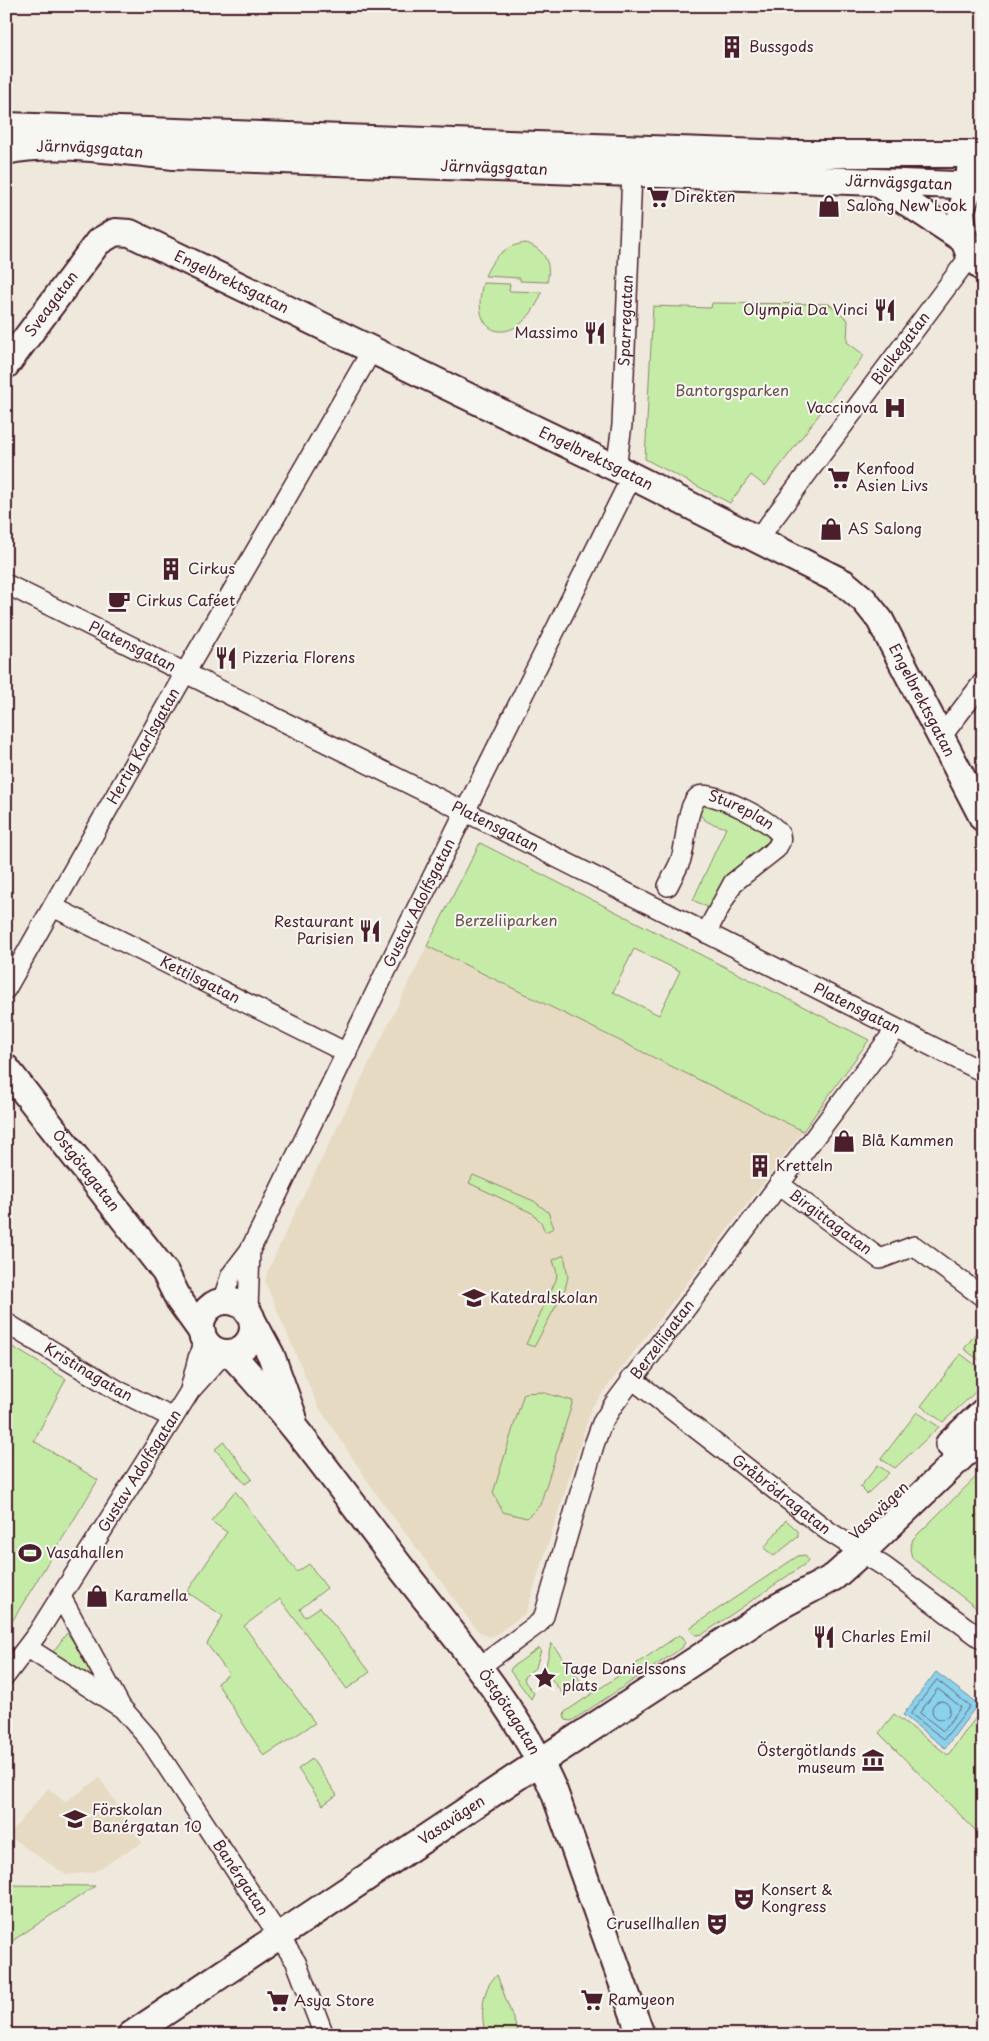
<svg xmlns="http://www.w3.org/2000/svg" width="989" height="2041" viewBox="0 0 989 2041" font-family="'Playpen Sans',sans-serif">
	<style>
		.built { fill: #e6dac3 }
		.green { fill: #c5eca6; stroke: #888668; fill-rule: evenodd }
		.water { fill: #8ad1eb; stroke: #708a9e }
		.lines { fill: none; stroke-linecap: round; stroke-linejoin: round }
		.shore { stroke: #646678; stroke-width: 1 }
		.street-casing { stroke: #4a1f2b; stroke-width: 22 }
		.secondary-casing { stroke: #4a1f2b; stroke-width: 30 }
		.street { stroke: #f6f6f2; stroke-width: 19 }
		.secondary { stroke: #f6f6f2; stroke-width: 26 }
		.labels { text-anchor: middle; stroke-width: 4; stroke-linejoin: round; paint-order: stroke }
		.poi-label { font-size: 15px; fill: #4a1f2b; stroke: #f6f6f2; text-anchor: start }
		.street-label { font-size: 15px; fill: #4a1f2b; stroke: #f6f6f2 }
		.park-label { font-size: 15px; fill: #69524a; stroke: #f6f6f2 }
	</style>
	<rect width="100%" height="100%" fill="#efe9dd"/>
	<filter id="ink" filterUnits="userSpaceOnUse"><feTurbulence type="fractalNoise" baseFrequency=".02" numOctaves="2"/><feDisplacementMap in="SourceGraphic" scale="10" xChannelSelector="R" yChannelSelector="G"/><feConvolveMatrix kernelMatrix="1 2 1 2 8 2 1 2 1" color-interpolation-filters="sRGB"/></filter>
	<g filter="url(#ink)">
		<g class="built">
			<path d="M427,946L803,1131L592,1407L526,1613L494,1636L489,1637L477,1630L377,1495L318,1406L265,1282L267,1273L287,1229Z"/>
			<path d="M100,1778L142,1843L94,1872L66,1875L8,1836L48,1788L65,1802Z"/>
		</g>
		<g class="green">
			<path d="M526,243C544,249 552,263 547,282L520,281V278L485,276C493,257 506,245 526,243Z"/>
			<path d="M483,283L510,284L509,291L542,292C522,347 467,344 483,283Z"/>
			<path d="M712,303L829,304L848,320L847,342L864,355L765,486L751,475L730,503L645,459L653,306L711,308Z"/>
			<path d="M710,803L764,829C766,830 768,832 769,834C775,847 733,866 726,876C719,886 715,898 709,908L693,900L726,828C716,824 705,824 700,814L702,806Z"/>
			<path d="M480,843L869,1040L803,1131L427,946ZM634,949L680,971L659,1015L613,992Z"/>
			<path d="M473,1175L534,1201L548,1212L554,1228L545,1232L541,1222L532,1213L469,1183Z"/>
			<path d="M564,1255L568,1277L565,1289L534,1347L526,1344L556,1280L557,1273L553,1260Z"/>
			<path d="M983,1324V1363L964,1349Z"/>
			<path d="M6,1343L66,1379L34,1441L98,1480L8,1628L6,1626Z"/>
			<path d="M961,1354L983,1371V1385L943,1422L921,1406Z"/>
			<path d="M541,1392L573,1401L540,1505L527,1518L503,1512L493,1493L524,1393Z"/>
			<path d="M917,1412L939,1427L895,1468L881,1459Z"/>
			<path d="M224,1442L252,1479L245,1484L215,1449Z"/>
			<path d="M878,1465L889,1473L867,1494L860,1487Z"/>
			<path d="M983,1470V1613L912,1558L910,1549L913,1539Z"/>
			<path d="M235,1491L297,1572L309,1564L327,1588L300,1609L305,1617L320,1607L370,1672L347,1689L280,1599L244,1626L315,1723L264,1756L217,1683L229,1674L207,1644L223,1616L187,1592L227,1532L211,1521Z"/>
			<path d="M786,1520L798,1531V1537L774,1556L764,1548Z"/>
			<path d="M805,1555L808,1560L805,1564L703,1634L696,1635L690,1630L691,1627L798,1556Z"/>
			<path d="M67,1633L109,1693H101L53,1652Z"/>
			<path d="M679,1635L683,1637L685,1642L682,1648L573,1720L570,1721L566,1720L564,1715L565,1712Z"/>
			<path d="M551,1643L583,1684L564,1696L545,1670Z"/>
			<path d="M539,1648L541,1650L536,1667L524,1677L525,1682L534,1693L531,1699L510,1671L512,1667Z"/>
			<path d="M983,1708V1838L879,1733L894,1714L948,1755Z"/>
			<path d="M312,1759L337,1795L323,1805L298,1769Z"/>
			<path d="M6,1885L95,1886L6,1945Z"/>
			<path d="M497,1975L518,2032L519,2035H486C480,2017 481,1988 497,1975Z"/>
		</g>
		<path class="water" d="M936,1672L978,1704L945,1748L903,1715Z"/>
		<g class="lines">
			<g class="shore">
				<path d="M937,1680L970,1706L944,1739L911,1714Z"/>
				<path d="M938,1689L961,1707L943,1731L920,1713Z"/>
				<circle cx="941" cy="1710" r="9"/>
			</g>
			<defs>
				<g id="street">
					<path id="s1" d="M616,468L622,425L632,173"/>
					<path id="s2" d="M758,539L970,256"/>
					<path id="s3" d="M6,584L484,821L983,1072"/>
					<path d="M941,737L983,682"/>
					<path id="s4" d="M668,886C672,877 678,868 681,859C687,842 685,806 699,796C710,789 776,823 780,835C782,841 779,844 776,849L733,883L706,933"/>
					<path id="s5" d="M53,907L347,1053"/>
					<path id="s6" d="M6,989L185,673L372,350"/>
					<path id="s7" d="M779,1184L880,1259L914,1246L983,1297"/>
					<path id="s8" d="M222,1301L231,1275L250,1250L266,1218L401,940L632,476"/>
					<path d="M248,1311L250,1250"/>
					<path id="s9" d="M6,1323L117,1390L173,1418"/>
					<path id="s10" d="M631,1378L828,1531L885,1567L983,1640"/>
					<path d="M190,1390L198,1358L206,1341"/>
					<path id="s11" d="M61,1597L121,1707L149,1739L296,1962L324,2035"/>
					<path d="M28,1648L120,1707"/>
					<path id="s12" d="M478,1668L539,1623L544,1616L594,1445L602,1423L614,1404L896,1029"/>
					<path id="s13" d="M6,1675L37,1634L190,1391L225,1352"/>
				</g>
				<g id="secondary">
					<path d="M6,126L791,154H983"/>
					<path id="s14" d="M6,151C53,140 125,152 173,156L983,186"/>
					<path d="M970,170V186L961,210L964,240L970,256L983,268"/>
					<path d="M876,182L964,240"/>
					<path id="s15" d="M6,365L98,242L115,232L130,233L616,468L844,583L864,600L880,620L983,818"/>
					<path id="s16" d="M6,1068L165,1272L179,1300L202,1332"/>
					<circle cx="227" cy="1327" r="26"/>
					<path d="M253,1322L271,1355L293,1416"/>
					<path id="s17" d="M230,1353C293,1420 346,1496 402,1569C455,1637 520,1712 554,1791L641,2035"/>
					<path d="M949,1444L983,1412"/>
					<path id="s18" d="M131,2035L515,1778L774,1609L834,1577L862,1552L983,1436"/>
				</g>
			</defs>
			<use href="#street" class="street-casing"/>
			<use href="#secondary" class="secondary-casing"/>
			<use href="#street" class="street"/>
			<use href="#secondary" class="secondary"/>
		</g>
	</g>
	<defs>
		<symbol id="building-bare" viewBox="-9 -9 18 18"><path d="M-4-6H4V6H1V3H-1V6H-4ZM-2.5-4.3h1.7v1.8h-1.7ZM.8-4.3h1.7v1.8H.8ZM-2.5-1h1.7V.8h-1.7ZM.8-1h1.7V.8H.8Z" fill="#4a1f2b" stroke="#f6f6f2" stroke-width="2.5" paint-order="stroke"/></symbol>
		<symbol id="supermarket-bare" viewBox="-9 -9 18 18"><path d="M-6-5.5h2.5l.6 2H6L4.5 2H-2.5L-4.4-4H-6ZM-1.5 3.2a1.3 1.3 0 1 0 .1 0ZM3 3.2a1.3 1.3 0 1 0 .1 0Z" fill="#4a1f2b" stroke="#f6f6f2" stroke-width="2.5" paint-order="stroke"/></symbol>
		<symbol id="shop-bare" viewBox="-9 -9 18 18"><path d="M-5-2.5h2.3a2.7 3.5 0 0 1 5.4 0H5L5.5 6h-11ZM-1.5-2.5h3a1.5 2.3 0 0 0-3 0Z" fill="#4a1f2b" stroke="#f6f6f2" stroke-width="2.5" paint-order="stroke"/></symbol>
		<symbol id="restaurant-bare" viewBox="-9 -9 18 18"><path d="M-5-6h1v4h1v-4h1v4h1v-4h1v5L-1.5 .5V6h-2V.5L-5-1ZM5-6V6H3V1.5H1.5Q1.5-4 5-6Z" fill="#4a1f2b" stroke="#f6f6f2" stroke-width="2.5" paint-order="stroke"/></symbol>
		<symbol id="hospital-bare" viewBox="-9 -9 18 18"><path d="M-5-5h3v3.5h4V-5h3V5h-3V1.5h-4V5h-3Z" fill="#4a1f2b" stroke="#f6f6f2" stroke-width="2.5" paint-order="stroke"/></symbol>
		<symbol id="cafe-bare" viewBox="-9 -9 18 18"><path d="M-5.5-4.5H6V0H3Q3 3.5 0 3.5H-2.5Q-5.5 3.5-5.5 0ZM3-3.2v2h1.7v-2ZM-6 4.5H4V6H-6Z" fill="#4a1f2b" stroke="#f6f6f2" stroke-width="2.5" paint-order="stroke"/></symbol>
		<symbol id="school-bare" viewBox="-9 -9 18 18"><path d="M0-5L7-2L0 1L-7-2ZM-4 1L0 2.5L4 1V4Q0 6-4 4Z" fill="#4a1f2b" stroke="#f6f6f2" stroke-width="2.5" paint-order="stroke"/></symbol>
		<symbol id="stadium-bare" viewBox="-9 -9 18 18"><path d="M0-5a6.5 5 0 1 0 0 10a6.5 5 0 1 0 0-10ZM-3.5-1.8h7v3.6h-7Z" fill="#4a1f2b" stroke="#f6f6f2" stroke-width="2.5" paint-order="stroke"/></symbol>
		<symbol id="sight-bare" viewBox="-9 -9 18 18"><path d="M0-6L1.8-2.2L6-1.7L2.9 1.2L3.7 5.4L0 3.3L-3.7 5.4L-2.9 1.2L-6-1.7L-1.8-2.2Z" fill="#4a1f2b" stroke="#f6f6f2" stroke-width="2.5" paint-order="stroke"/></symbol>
		<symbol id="museum-bare" viewBox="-9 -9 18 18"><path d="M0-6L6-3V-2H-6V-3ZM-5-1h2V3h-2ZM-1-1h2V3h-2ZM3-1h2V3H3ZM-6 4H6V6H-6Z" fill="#4a1f2b" stroke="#f6f6f2" stroke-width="2.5" paint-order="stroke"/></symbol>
		<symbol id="theatre-bare" viewBox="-9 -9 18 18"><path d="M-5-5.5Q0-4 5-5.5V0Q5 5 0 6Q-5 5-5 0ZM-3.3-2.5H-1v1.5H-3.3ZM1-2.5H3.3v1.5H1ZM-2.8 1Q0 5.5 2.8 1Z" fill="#4a1f2b" stroke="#f6f6f2" stroke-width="2.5" paint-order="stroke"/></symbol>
	</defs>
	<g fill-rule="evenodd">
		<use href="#building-bare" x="716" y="31" width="32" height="32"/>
		<use href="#supermarket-bare" x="642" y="181" width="32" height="32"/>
		<use href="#shop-bare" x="813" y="190" width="32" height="32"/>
		<use href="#restaurant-bare" x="869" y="294" width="32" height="32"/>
		<use href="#restaurant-bare" x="579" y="317" width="32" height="32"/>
		<use href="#hospital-bare" x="879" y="392" width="32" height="32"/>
		<use href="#supermarket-bare" x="823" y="462" width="32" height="32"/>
		<use href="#shop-bare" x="815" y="513" width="32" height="32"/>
		<use href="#building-bare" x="155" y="553" width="32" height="32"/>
		<use href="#cafe-bare" x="103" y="585" width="32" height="32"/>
		<use href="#restaurant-bare" x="210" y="642" width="32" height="32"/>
		<use href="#restaurant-bare" x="354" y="915" width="32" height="32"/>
		<use href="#shop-bare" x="828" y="1125" width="32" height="32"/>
		<use href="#building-bare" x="744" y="1150" width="32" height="32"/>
		<use href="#school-bare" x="458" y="1282" width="32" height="32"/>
		<use href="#stadium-bare" x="14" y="1537" width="32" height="32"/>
		<use href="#shop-bare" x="81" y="1580" width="32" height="32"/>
		<use href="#restaurant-bare" x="808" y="1621" width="32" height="32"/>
		<use href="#sight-bare" x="529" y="1662" width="32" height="32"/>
		<use href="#museum-bare" x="857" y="1744" width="32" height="32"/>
		<use href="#school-bare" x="59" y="1803" width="32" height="32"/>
		<use href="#theatre-bare" x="728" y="1883" width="32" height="32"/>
		<use href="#theatre-bare" x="701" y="1908" width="32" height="32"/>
		<use href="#supermarket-bare" x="576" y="1984" width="32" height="32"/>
		<use href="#supermarket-bare" x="262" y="1985" width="32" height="32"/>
	</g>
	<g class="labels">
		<g class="poi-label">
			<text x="749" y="52">Bussgods</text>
			<text x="674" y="202">Direkten</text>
			<text x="846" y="211">Salong New Look</text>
			<text x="868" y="315" text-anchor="end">Olympia Da Vinci</text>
			<text x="578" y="338" text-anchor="end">Massimo</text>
			<text x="878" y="413" text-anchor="end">Vaccinova</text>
			<text x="856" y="474">Kenfood<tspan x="856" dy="17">Asien Livs</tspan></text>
			<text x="848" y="534">AS Salong</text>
			<text x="188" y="574">Cirkus</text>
			<text x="136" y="606">Cirkus Caféet</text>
			<text x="242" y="663">Pizzeria Florens</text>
			<text x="354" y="927" text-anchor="end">Restaurant<tspan x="354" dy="17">Parisien</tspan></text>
			<text x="861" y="1146">Blå Kammen</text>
			<text x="776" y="1171">Kretteln</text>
			<text x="490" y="1303">Katedralskolan</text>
			<text x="46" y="1558">Vasahallen</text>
			<text x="114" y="1601">Karamella</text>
			<text x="841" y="1642">Charles Emil</text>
			<text x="562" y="1674">Tage Danielssons<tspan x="562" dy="17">plats</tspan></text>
			<text x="856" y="1756" text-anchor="end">Östergötlands<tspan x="856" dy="17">museum</tspan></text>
			<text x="92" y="1815">Förskolan<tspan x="92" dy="17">Banérgatan 10</tspan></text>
			<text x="761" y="1895">Konsert &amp;<tspan x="761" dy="17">Kongress</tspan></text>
			<text x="700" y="1929" text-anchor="end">Crusellhallen</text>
			<text x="608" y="2005">Ramyeon</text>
			<text x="294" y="2006">Asya Store</text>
		</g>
		<g class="street-label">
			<text dy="5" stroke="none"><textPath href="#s14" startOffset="84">Järnvägsgatan</textPath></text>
			<text dy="5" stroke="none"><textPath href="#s14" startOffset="489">Järnvägsgatan</textPath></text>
			<text dy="5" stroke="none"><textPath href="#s14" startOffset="894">Järnvägsgatan</textPath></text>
			<text dy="5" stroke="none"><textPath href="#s15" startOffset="301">Engelbrektsgatan</textPath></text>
			<text dy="5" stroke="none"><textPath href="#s15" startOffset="76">Sveagatan</textPath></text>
			<text dy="5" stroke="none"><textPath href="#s1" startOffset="148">Sparregatan</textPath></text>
			<text dy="5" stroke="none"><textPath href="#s2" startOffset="238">Bielkegatan</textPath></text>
			<text dy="5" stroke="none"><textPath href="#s15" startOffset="706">Engelbrektsgatan</textPath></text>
			<text dy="5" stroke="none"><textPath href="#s3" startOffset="141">Platensgatan</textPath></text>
			<text dy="5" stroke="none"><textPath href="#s15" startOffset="1126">Engelbrektsgatan</textPath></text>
			<text dy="5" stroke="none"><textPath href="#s6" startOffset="279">Hertig Karlsgatan</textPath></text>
			<text dy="5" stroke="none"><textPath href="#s4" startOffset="142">Stureplan</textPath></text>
			<text dy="5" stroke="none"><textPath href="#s3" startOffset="546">Platensgatan</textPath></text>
			<text dy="5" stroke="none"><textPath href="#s8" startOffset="445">Gustav Adolfsgatan</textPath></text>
			<text dy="5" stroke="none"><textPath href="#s5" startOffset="164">Kettilsgatan</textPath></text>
			<text dy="5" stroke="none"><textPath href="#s3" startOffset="951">Platensgatan</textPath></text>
			<text dy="5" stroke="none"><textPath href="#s16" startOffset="130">Östgötagatan</textPath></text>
			<text dy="5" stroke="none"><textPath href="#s7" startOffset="64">Birgittagatan</textPath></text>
			<text dy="5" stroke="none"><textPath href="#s12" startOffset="389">Berzeliigatan</textPath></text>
			<text dy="5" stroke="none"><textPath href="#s9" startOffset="96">Kristinagatan</textPath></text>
			<text dy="5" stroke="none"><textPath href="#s13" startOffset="244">Gustav Adolfsgatan</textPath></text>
			<text dy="5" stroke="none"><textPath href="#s10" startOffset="190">Gråbrödragatan</textPath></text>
			<text transform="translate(879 1511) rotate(-44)" y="5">Vasavägen</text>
			<text dy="5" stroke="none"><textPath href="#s17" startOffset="455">Östgötagatan</textPath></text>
			<text dy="5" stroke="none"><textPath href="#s18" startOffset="386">Vasavägen</textPath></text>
			<text dy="5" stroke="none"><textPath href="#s11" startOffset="334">Banérgatan</textPath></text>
		</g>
		<g class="park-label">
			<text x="732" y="396">Bantorgsparken</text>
			<text x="506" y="926">Berzeliiparken</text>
		</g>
	</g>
	<rect width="989" height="2041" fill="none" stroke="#f6f6f2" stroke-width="25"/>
	<rect x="12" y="12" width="964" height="2016" fill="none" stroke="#4a1f2b" stroke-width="2" filter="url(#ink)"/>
</svg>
